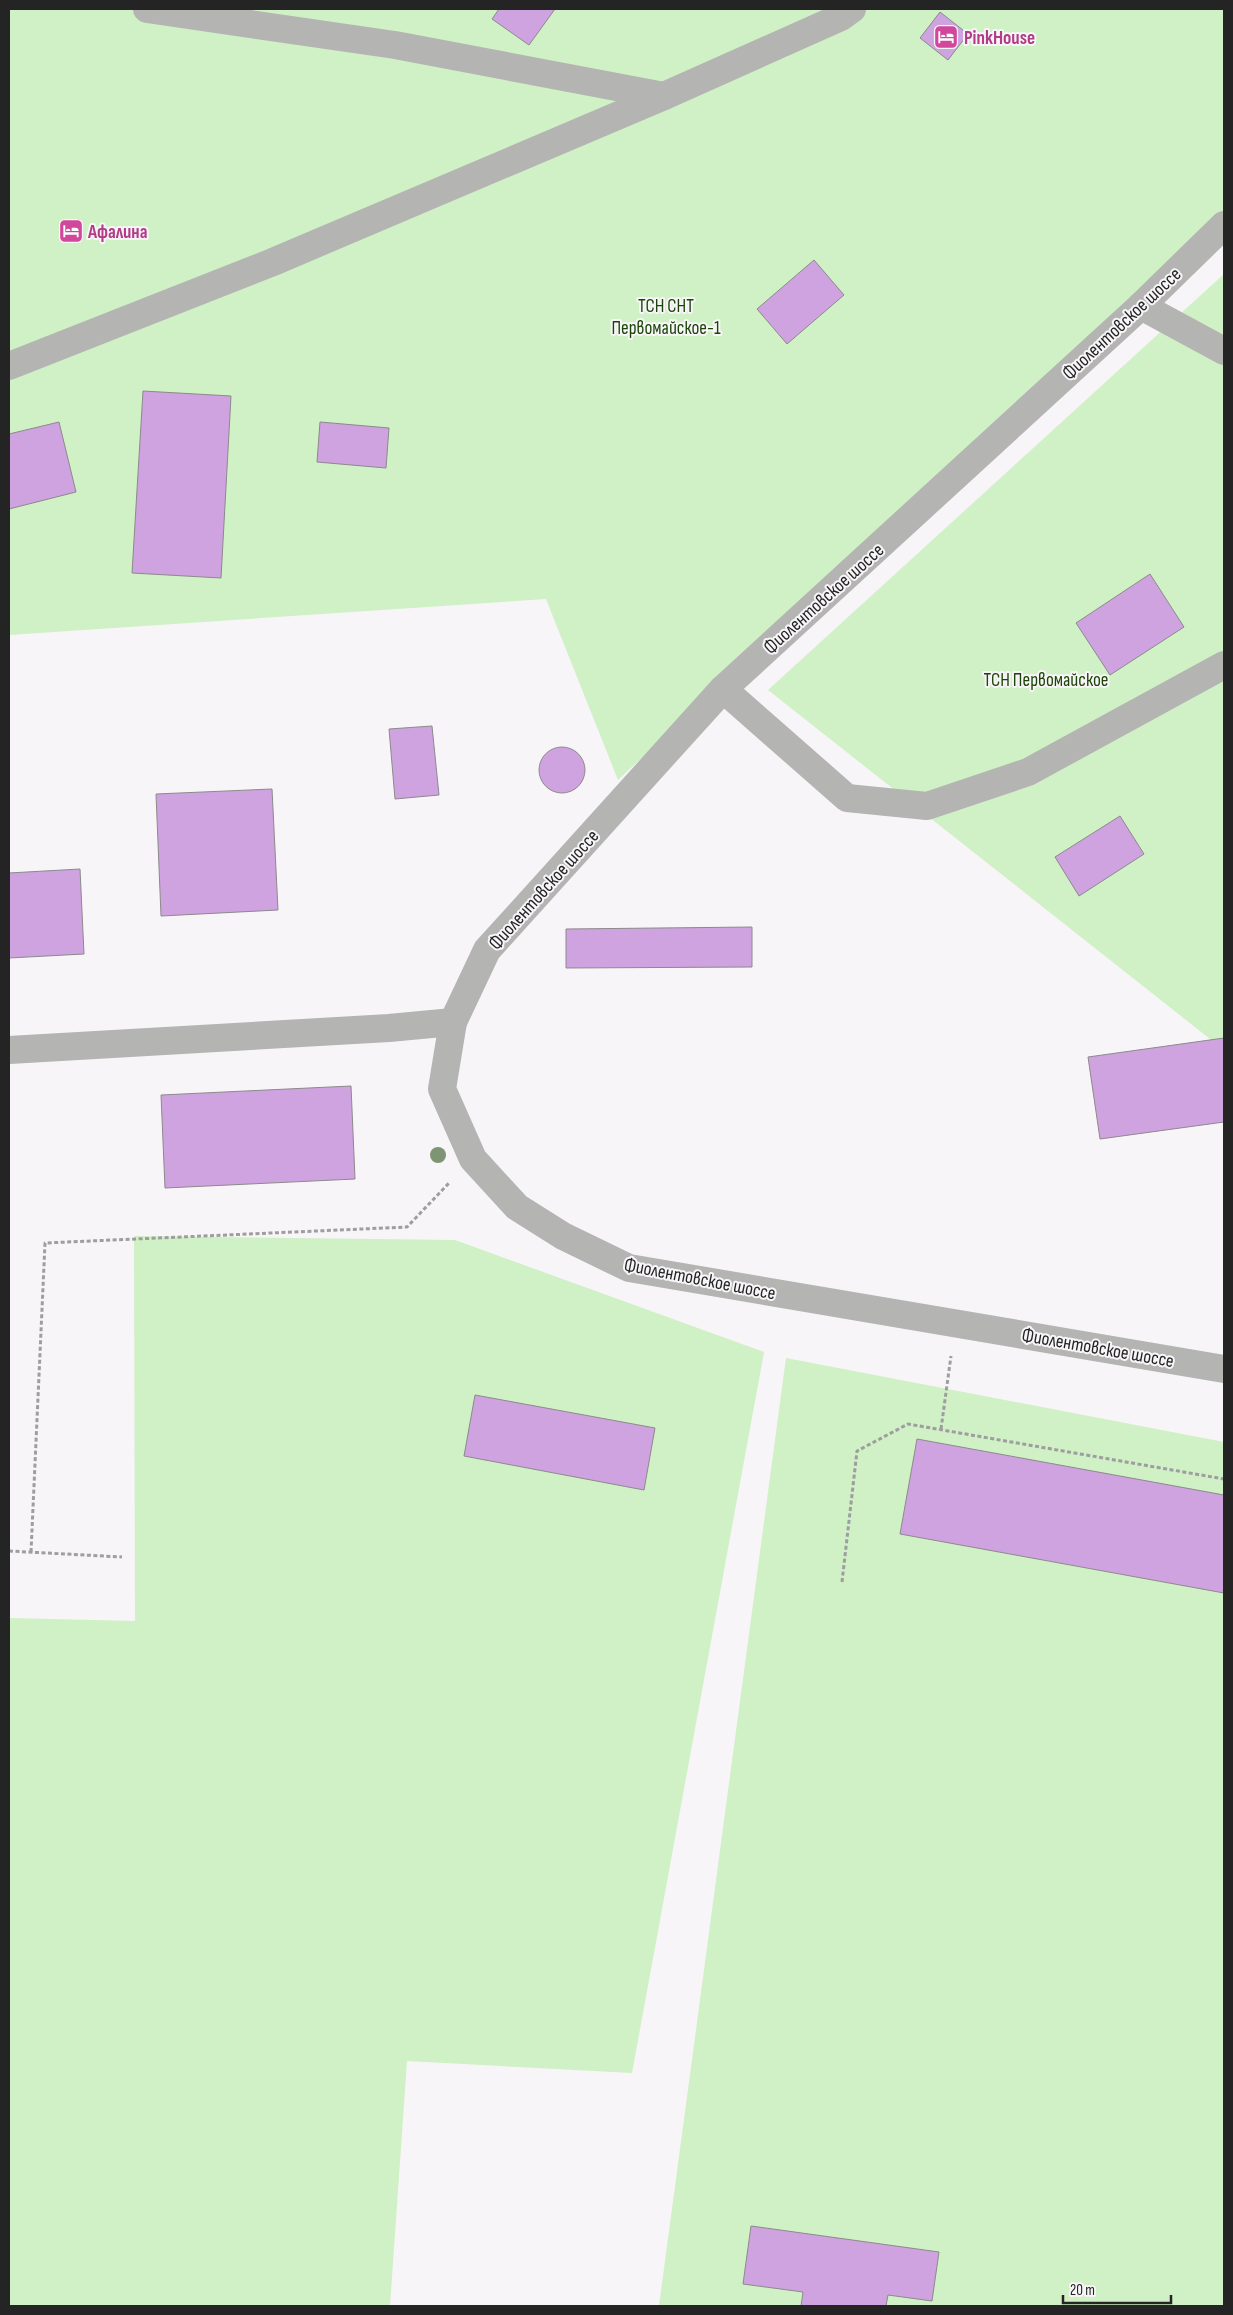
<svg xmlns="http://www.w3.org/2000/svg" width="1233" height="2315" viewBox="0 0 1233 2315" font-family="'Sofia Sans Condensed',sans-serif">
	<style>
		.green { fill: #d0f0c5 }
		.building { fill: #cea3df; stroke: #8c8a8c }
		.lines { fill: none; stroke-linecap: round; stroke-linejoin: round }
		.path { stroke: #9e9d9f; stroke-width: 3; stroke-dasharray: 4 2.5; stroke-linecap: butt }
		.minor { stroke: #b4b4b3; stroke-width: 28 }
		.tree { fill: #7e9473 }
		.labels { text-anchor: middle; stroke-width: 4; stroke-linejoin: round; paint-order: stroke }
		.hotel-label { font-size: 19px; font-weight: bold; fill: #b23c85; stroke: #f7f5f8; text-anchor: start }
		.park-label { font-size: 19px; fill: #1b4506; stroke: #f7f5f8 }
		.street-label { font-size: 19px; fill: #242425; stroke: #f7f5f8 }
	</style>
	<rect width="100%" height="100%" fill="#f7f5f8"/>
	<g class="green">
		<path d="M9,9H1224V210L1125,308L618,780L546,599L9,635Z"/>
		<path d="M1224,274V1050L768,690Z"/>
		<path d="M134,1236L455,1240L764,1352L632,2073L407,2061L390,2306H9V1618L135,1621Z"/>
		<path d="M786,1358L1224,1442V2306H659Z"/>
	</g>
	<g class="building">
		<path d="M499,9H555L529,45L492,19Z"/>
		<path d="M940,12L968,34L948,60L920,38Z"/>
		<path d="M814,260L844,295L787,344L757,309Z"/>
		<path d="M143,391L231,396L221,578L132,573Z"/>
		<path d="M59,422L76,492L9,509V434Z"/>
		<path d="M320,422L389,428L386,468L317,462Z"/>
		<path d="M1150,574L1184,627L1110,675L1076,623Z"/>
		<path d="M432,726L439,795L395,799L389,729Z"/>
		<circle cx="562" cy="770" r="23"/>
		<path d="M272,789L278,910L161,916L156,794Z"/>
		<path d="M1120,816L1144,854L1079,896L1055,857Z"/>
		<path d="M80,869L84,954L9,958V873Z"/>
		<path d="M752,927V967L566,968V929Z"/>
		<path d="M1224,1038V1122L1100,1139L1088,1057Z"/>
		<path d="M351,1086L355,1179L165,1188L161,1095Z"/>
		<path d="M475,1395L655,1428L644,1490L464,1456Z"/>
		<path d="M917,1439L1224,1495V1593L900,1534Z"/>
		<path d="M751,2226L939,2252L932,2301L888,2295L886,2306H801L803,2292L743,2284Z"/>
	</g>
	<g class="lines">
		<g class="path">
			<path d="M941,1429L951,1356"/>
			<path d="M9,1551L122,1557"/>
			<path d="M31,1552L45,1243L407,1227L450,1182"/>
			<path d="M842,1582L857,1451L908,1424L1224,1479"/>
		</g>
		<g class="minor">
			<path d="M147,9L395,45L664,96"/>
			<path d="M1224,225L1141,306L723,689L487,950L453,1022L442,1089L473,1159L517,1207L563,1236L629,1268L1224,1369"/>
			<path d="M1141,306L1224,351"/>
			<path d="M9,366L273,262L664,96L841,17L852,9"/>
			<path d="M723,689L847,798L927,806L1028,772L1224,665"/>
			<path d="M9,1050L389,1028L453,1022"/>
		</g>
	</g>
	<circle class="tree" cx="438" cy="1155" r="8"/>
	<defs>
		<symbol id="hotel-square" viewBox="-11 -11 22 22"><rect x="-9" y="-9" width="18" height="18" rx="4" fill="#d1479c" stroke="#f7f5f8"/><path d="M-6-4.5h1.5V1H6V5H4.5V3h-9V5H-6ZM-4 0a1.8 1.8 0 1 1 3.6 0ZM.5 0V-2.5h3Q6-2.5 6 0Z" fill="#fff"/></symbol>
	</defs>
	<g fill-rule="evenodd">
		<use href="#hotel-square" x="932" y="23" width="28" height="28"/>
		<use href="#hotel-square" x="57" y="217" width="28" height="28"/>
	</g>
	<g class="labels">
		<g class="hotel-label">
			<text x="964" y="44">PinkHouse</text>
			<text x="88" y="238">Афалина</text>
		</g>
		<g class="park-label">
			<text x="666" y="312">ТСН СНТ<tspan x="666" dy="22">Первомайское-1</tspan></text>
			<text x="1046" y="686">ТСН Первомайское</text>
		</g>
		<g class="street-label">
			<text transform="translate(1121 323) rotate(-43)" y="7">Фиолентовское шоссе</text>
			<text transform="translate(823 598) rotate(-42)" y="7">Фиолентовское шоссе</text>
			<text transform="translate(543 889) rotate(-48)" y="7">Фиолентовское шоссе</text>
			<text transform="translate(700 1278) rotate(11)" y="7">Фиолентовское шоссе</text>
			<text transform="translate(1098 1347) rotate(10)" y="7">Фиолентовское шоссе</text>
		</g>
	</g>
	<rect width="1233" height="2315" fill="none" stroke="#242425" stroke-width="20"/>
	<path d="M1063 2295v8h108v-8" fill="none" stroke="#242425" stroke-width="2.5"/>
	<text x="1070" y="2295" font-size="15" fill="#242425" stroke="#f7f5f8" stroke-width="4" paint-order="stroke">20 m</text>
</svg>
